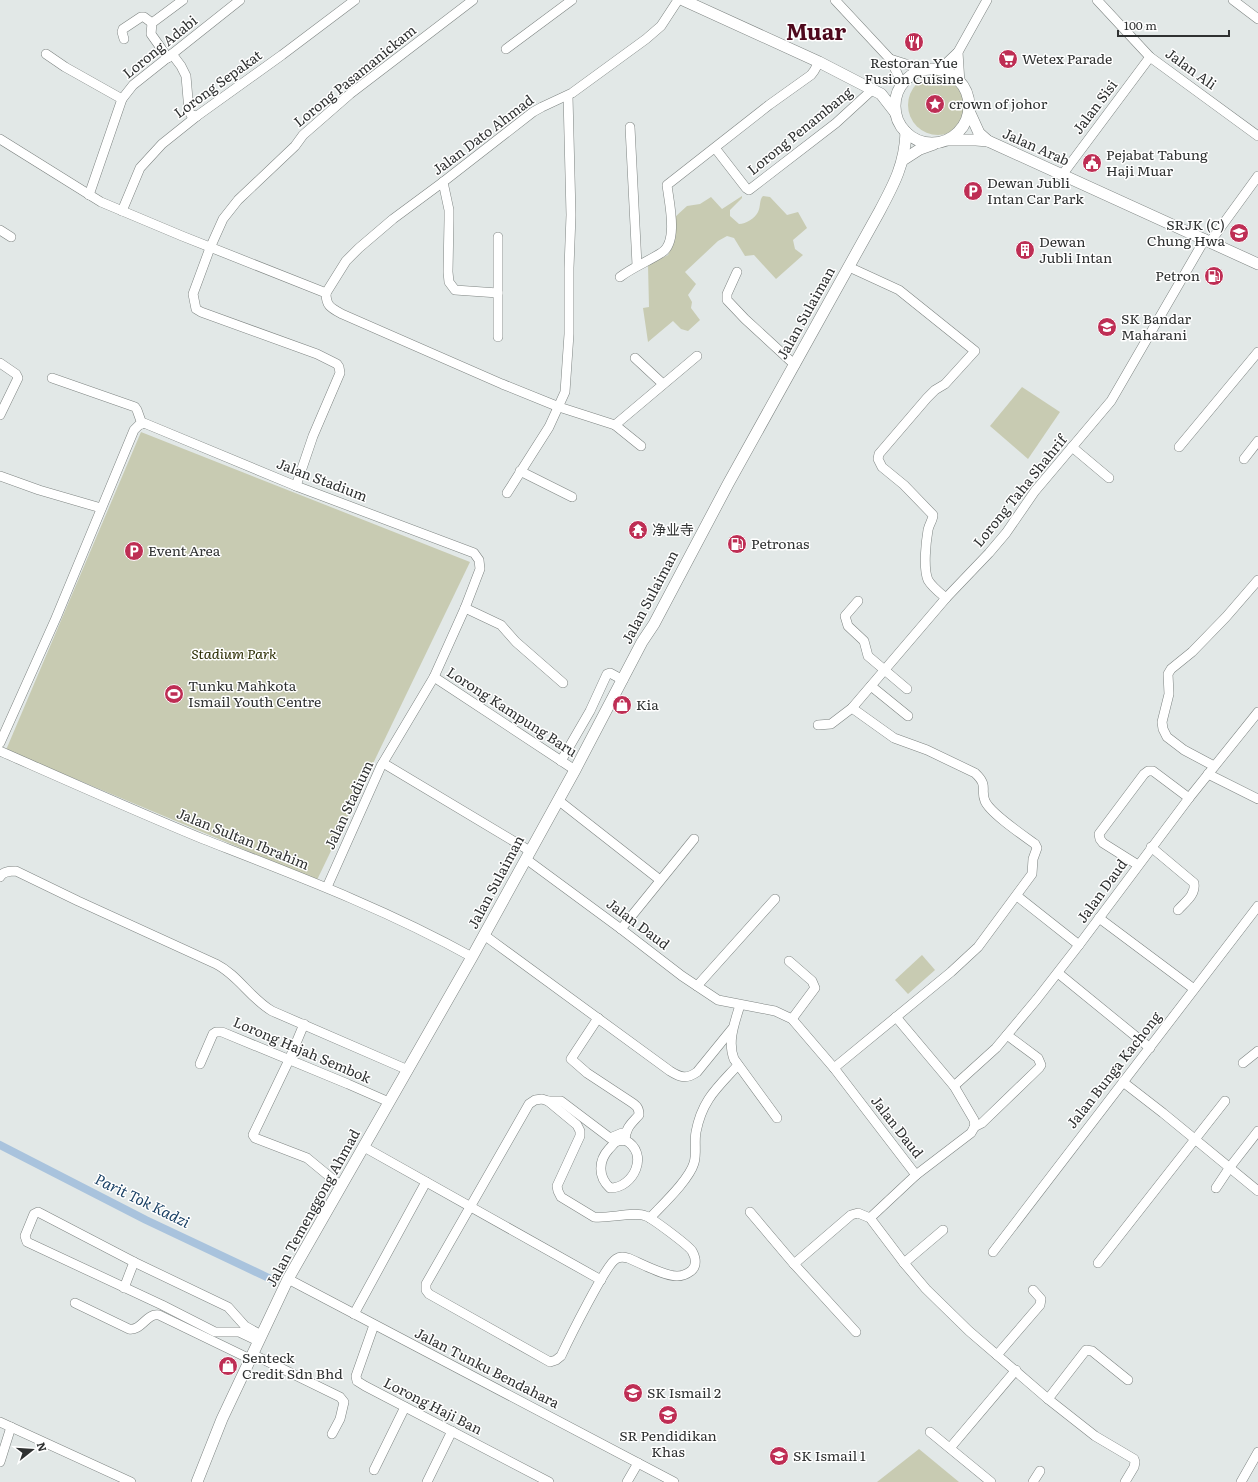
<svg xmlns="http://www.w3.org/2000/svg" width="1258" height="1482" viewBox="0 0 1258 1482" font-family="Literata,'Noto Sans SC',serif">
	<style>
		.green { fill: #c8cbb2 }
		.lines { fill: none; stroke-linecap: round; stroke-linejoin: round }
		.canal { stroke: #a9c3dd; stroke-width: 8 }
		.minor-casing { stroke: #7e8482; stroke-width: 10 }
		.major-casing { stroke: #7e8482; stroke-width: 12 }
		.minor { stroke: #fff; stroke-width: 9 }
		.major { stroke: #fff; stroke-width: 11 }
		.labels { text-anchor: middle; stroke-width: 3; stroke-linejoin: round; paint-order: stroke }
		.street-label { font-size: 14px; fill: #2f3131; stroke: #fff }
		.poi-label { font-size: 14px; fill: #2f3131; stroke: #fff; text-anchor: start }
		.park-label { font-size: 14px; font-style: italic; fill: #2a2c01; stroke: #fff }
		.water-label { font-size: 15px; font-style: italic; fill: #1a4165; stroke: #fff }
		.town-label { font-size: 22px; font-weight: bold; fill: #4f091d; stroke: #fff }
	</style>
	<rect width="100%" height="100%" fill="#e2e8e7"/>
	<g class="green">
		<circle cx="938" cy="105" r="30"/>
		<path d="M742,196V198L730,210V216L739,224C746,224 755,218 758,212C761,206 759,200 763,196L770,197L787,215L798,212L807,228L793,240L795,249L803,255L776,279L754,255L745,256L734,238L727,236L718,241L685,272L696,284L688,295L692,302L691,308L700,320L688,331L681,329L673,321L648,342L643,308L649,307L648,265L668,255L672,246L675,217L687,206L700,204L711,197L722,209Z"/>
		<path d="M1022,387L1060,412L1028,459L990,426Z"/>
		<path d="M141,432L470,562L317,880L6,750Z"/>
		<path d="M922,955L935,970L908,994L895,980Z"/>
		<path d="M919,1449L959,1482H877Z"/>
	</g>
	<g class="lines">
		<path class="canal" d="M0,1145L146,1220L273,1280"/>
		<defs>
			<g id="minor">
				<path d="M835,0L890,59L897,73L902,85"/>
				<path d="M1097,0L1150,57L1258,136"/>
				<path d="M1233,0L1258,19"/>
				<path d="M124,39L122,32L123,29L141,17H144L152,23"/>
				<path d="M506,49L572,0"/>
				<path d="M46,54L65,67L122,99"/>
				<path d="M172,54L181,66L186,76L189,111L191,115L197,116"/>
				<path d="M168,58L151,34L152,23L183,0"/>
				<path d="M890,59L925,70"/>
				<path d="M939,70L958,52"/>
				<path d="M960,83L958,52L987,0"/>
				<path d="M630,127L637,265"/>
				<path d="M0,139L101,202L182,236L326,293L346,261L359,248L393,219L443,182L533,112L542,107L572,93L646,39L661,26L678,0"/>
				<path d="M715,148L746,188L749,190L836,123L872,90"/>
				<path d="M1062,175L1150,57"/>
				<path d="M443,182L449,210V220L448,272L449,282L455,290L498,293V337"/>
				<path d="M89,195L122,99L133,85L240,0"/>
				<path d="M122,211L140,168L162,144L197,116L282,55L355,0"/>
				<path d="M0,230L11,237"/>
				<path d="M498,237V293"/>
				<path d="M1210,242L1258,176"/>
				<path d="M849,267L899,290L975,351L945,384L935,390L927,398L879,454L878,459L882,467L904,485L933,515C933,520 929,524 928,530C926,542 923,568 928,580C932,587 940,593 946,598"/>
				<path d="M737,272L727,294V300L745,319L795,365"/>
				<path d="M620,277C633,267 647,262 661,253C679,243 669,202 667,185L769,105L811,75L814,71L819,62"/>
				<path d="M326,293C326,306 331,308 342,314L502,384L559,407L615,425L641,446"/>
				<path d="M635,358L663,384"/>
				<path d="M0,363L16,374L18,378L0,415"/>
				<path d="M52,378L135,407L137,410L142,424"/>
				<path d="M615,425L697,356"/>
				<path d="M1072,447L1109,478"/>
				<path d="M1179,447L1258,352"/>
				<path d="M1244,459L1258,441"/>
				<path d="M520,471L572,497"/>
				<path d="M0,476L39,490L101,508"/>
				<path d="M296,486L313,436L340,373L339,367L337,364L317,354L201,312L196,309L193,294L210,248L223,219L238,200L295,146L303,135L350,94L473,0"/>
				<path d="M507,493L549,427L565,392L569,334V268L571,215L568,96"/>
				<path d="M858,601L845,616L848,626L864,641L868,656L907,689"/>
				<path d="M465,608L501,625L516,642L563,683"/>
				<path d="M434,677L575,770"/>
				<path d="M871,686L908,716"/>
				<path d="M818,725L831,724L852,708L946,598L989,553L1006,533L1035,491L1111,401L1205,239"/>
				<path d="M0,743L56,618L134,430L139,425L144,423L296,486L474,553L479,560L480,569L465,608L434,677L381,766L327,887"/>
				<path d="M0,751C68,781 135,811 203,839C295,875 386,909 472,957"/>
				<path d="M561,761L590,711L607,674L610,673L623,680"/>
				<path d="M383,763L530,851"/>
				<path d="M1214,766L1184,750L1167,737L1163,729L1162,722L1169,694L1168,674L1171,669L1192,652L1226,617L1258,580"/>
				<path d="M1208,774L1258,799"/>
				<path d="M558,800L660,880"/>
				<path d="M1151,847L1194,883C1196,895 1185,902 1178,910"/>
				<path d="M526,859L621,929L682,976L718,1000L775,1011L792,1019L834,1068L916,1175L971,1133L975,1126L974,1120L954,1086L896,1017"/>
				<path d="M1138,865L1103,843L1100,839L1099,834L1144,774L1148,771H1153L1189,798"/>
				<path d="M0,877C3,871 10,871 16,871L78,901L216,964C238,975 251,999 272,1011L408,1070"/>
				<path d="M1017,896L1079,945"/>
				<path d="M1099,918L1194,989"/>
				<path d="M621,929L694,839"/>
				<path d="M484,935L670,1071C681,1078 687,1079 697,1072L732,1029"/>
				<path d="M789,961L812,981L815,988L792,1019"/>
				<path d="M1058,973L1150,1048"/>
				<path d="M697,986L775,899"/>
				<path d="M740,1005C735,1022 727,1041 734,1059L777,1118"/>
				<path d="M598,1018L571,1059L587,1073L631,1102C637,1106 639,1108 639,1115C631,1124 626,1127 625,1140C650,1153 634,1188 610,1188C598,1177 598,1161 609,1149C611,1147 614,1143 616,1142C618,1140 623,1141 625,1140"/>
				<path d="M304,1024L289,1060L253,1135L255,1138L307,1158L341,1186"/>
				<path d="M1243,1063L1258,1051"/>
				<path d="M200,1064L213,1034L216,1032H222L348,1084L389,1102"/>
				<path d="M834,1068L951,972L978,947L1032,874L1033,859L1037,848L1035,844C1024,836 990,813 985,801C980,789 989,786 975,773L927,750L894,738L852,708"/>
				<path d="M1123,1082L1163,1113L1258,1191"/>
				<path d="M954,1086L996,1048L1037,999L1079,945L1189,798L1258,712"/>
				<path d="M542,1099L548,1101L577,1125L580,1131V1136L557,1186L558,1191L561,1197L594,1217C608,1219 634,1211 646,1216C653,1219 688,1245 692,1251C696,1258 697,1266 691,1271C687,1274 682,1276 677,1276C664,1276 640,1263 628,1258C624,1257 620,1256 616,1259C606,1264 568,1341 561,1356L556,1360L550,1362L429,1294L426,1290V1284L529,1104L535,1100Z"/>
				<path d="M548,1101H561L610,1138L622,1133"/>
				<path d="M974,1127L982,1123L1039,1068L1041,1065L1038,1058L1007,1035"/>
				<path d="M364,1147L601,1280"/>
				<path d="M1216,1188L1230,1167L1258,1131"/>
				<path d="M750,1212L794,1264L856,1332"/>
				<path d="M650,1218C662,1205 689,1180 694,1163C697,1153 694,1142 696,1132C702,1100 717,1088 738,1065"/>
				<path d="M870,1218L916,1175"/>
				<path d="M993,1252L1258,906"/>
				<path d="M904,1263L943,1230"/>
				<path d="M1098,1263L1225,1101"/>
				<path d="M794,1264L851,1215L858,1213L870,1218L904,1263L926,1289L969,1331L1048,1399L1095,1436L1134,1459L1135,1462L1134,1467L1125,1482"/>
				<path d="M288,1279L674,1482"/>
				<path d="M124,1288L134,1262"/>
				<path d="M75,1303L129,1329C142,1331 146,1313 159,1315L250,1359"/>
				<path d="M354,1314L426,1182"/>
				<path d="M374,1325L356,1376L357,1381L365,1386L549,1482"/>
				<path d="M258,1341L239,1332H215L162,1305L27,1242L25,1236L34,1214L38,1212L134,1262L228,1307L245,1326L261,1335"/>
				<path d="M252,1354L340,1397L344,1402L340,1419L332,1434"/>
				<path d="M997,1355L1040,1305L1041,1299L1033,1290"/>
				<path d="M1048,1399L1086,1350L1092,1351L1128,1380"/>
				<path d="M0,1422L131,1482"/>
				<path d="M930,1432L991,1482"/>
				<path d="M950,1448L1016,1370"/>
				<path d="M0,1462L11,1427"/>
				<path d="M374,1470L405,1407"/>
				<path d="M427,1482L452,1431"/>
				<path d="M627,1482L638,1463"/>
				<path d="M1033,1482L1040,1471"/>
				<path d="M1241,1482L1258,1452"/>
			</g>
			<g id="major">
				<path d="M683,0L819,62L881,94L895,112"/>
				<circle cx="932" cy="106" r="37"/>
				<path d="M969,111L979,133L988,141L1258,264"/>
				<path d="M949,140H976L988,141"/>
				<path d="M903,160L920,149L934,144"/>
				<path d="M197,1482L222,1419L288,1279L472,957L575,770L642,642L654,624L728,484L878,214C893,186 905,165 906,132"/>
			</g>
		</defs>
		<use href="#minor" class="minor-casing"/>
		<use href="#major" class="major-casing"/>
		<use href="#minor" class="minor"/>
		<use href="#major" class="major"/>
	</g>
	<defs>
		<symbol id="restaurant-disc" viewBox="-11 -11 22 22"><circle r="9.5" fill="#be2e54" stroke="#fff"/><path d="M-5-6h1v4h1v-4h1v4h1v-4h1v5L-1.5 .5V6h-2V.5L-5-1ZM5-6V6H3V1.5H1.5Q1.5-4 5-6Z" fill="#fff"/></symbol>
		<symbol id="supermarket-disc" viewBox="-11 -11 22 22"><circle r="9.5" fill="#be2e54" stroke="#fff"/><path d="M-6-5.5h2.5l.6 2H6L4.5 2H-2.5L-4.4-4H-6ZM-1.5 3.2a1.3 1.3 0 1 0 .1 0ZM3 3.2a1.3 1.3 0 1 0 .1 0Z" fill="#fff"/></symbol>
		<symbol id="sight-disc" viewBox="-11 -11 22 22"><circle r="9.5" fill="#be2e54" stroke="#fff"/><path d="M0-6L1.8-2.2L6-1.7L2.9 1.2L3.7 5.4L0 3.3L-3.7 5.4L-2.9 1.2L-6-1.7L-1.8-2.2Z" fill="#fff"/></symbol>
		<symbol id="civic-disc" viewBox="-11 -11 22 22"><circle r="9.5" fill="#be2e54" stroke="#fff"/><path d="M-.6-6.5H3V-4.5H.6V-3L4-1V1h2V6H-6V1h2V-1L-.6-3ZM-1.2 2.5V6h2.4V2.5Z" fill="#fff"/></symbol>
		<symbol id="parking-disc" viewBox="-11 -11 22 22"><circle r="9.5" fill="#be2e54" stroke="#fff"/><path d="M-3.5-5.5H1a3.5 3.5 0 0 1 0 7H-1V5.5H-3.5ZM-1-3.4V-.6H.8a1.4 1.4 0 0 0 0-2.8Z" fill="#fff"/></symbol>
		<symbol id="school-disc" viewBox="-11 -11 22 22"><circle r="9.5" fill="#be2e54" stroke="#fff"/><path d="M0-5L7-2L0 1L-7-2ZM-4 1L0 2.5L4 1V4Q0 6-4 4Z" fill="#fff"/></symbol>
		<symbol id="building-disc" viewBox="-11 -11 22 22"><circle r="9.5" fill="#be2e54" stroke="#fff"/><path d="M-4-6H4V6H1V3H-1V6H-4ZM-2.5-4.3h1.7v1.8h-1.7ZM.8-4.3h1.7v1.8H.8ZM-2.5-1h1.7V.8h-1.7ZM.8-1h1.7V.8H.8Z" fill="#fff"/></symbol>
		<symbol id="fuel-disc" viewBox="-11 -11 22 22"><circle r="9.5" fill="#be2e54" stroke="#fff"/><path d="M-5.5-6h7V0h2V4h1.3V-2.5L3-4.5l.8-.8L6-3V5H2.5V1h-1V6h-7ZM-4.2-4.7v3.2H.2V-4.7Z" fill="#fff"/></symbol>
		<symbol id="temple-disc" viewBox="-11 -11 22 22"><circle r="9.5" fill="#be2e54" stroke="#fff"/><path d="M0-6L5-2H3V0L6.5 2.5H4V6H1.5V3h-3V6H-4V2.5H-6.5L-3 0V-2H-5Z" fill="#fff"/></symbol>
		<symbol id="stadium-disc" viewBox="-11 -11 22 22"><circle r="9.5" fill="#be2e54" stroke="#fff"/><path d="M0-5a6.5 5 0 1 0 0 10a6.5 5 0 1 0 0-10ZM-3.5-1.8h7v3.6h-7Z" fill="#fff"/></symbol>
		<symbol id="shop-disc" viewBox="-11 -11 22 22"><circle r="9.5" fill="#be2e54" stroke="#fff"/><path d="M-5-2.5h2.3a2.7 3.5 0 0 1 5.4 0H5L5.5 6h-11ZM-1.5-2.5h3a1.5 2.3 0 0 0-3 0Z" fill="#fff"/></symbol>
	</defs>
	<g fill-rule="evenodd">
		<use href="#restaurant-disc" x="903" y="31" width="22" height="22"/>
		<use href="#supermarket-disc" x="997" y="48" width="22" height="22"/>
		<use href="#sight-disc" x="924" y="93" width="22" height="22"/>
		<use href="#civic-disc" x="1081" y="152" width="22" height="22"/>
		<use href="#parking-disc" x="962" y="180" width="22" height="22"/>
		<use href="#school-disc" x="1228" y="222" width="22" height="22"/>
		<use href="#building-disc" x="1014" y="239" width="22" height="22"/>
		<use href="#fuel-disc" x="1203" y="265" width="22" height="22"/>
		<use href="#school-disc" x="1096" y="316" width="22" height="22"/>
		<use href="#temple-disc" x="627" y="519" width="22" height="22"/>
		<use href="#fuel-disc" x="726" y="533" width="22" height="22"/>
		<use href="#parking-disc" x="123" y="540" width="22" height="22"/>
		<use href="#stadium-disc" x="163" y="683" width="22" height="22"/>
		<use href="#shop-disc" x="611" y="694" width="22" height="22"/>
		<use href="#shop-disc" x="217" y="1355" width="22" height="22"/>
		<use href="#school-disc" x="622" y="1382" width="22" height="22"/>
		<use href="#school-disc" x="657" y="1404" width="22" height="22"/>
		<use href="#school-disc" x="768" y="1445" width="22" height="22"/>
	</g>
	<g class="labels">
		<g class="street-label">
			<text transform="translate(160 47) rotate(-39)" y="5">Lorong Adabi</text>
			<text transform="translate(1191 69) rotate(36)" y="5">Jalan Ali</text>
			<text transform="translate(355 76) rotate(-39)" y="5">Lorong Pasamanickam</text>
			<text transform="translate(218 84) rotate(-36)" y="5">Lorong Sepakat</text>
			<text transform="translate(1095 107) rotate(-53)" y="5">Jalan Sisi</text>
			<text transform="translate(800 131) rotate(-39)" y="5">Lorong Penambang</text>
			<text transform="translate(483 135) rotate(-37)" y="5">Jalan Dato Ahmad</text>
			<text transform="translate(1036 147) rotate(24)" y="5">Jalan Arab</text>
			<text transform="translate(806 313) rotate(-61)" y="5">Jalan Sulaiman</text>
			<text transform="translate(322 480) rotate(21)" y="5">Jalan Stadium</text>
			<text transform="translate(1020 491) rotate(-51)" y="5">Lorong Taha Shahrif</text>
			<text transform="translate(650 597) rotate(-62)" y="5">Jalan Sulaiman</text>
			<text transform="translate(512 712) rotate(33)" y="5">Lorong Kampung Baru</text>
			<text transform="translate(349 805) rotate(-65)" y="5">Jalan Stadium</text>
			<text transform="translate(243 839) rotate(22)" y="5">Jalan Sultan Ibrahim</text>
			<text transform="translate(496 882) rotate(-62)" y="5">Jalan Sulaiman</text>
			<text transform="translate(1102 891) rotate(-54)" y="5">Jalan Daud</text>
			<text transform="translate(638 924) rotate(37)" y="5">Jalan Daud</text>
			<text transform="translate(302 1050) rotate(23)" y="5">Lorong Hajah Sembok</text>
			<text transform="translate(1114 1070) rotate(-52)" y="5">Jalan Bunga Kachong</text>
			<text transform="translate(897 1127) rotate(52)" y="5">Jalan Daud</text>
			<text transform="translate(313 1208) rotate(-61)" y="5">Jalan Temenggong Ahmad</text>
			<text transform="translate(487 1368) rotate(27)" y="5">Jalan Tunku Bendahara</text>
			<text transform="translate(433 1406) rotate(27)" y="5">Lorong Haji Ban</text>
		</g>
		<g class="poi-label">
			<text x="1022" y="64">Wetex Parade</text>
			<text x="914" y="68" text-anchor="middle">Restoran Yue<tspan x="914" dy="16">Fusion Cuisine</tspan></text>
			<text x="949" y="109">crown of johor</text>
			<text x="1106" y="160">Pejabat Tabung<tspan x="1106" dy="16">Haji Muar</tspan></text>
			<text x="987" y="188">Dewan Jubli<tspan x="987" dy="16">Intan Car Park</tspan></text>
			<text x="1225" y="230" text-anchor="end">SRJK (C)<tspan x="1225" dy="16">Chung Hwa</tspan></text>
			<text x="1039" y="247">Dewan<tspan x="1039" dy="16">Jubli Intan</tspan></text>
			<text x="1200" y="281" text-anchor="end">Petron</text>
			<text x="1121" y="324">SK Bandar<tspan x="1121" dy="16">Maharani</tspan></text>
			<text x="652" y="535">净业寺</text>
			<text x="751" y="549">Petronas</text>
			<text x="148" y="556">Event Area</text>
			<text x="188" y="691">Tunku Mahkota<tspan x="188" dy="16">Ismail Youth Centre</tspan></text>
			<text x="636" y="710">Kia</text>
			<text x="242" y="1363">Senteck<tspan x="242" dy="16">Credit Sdn Bhd</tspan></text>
			<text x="647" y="1398">SK Ismail 2</text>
			<text x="668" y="1441" text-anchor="middle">SR Pendidikan<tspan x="668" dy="16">Khas</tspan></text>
			<text x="793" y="1461">SK Ismail 1</text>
		</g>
		<g class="park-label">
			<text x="234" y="659">Stadium Park</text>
		</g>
		<g class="water-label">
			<text transform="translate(142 1201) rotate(26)" y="5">Parit Tok Kadzi</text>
		</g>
		<g class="town-label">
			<text x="816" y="40">Muar</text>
		</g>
	</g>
	<g transform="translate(32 1450) rotate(73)" stroke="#ffffff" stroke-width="3" paint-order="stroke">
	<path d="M0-3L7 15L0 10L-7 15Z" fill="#2f3131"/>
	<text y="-6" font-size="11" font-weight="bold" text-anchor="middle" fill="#2f3131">N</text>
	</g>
	<path d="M1118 30v6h111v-6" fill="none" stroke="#2f3131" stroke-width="2"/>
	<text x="1124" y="30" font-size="12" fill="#2f3131" stroke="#ffffff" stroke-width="3" paint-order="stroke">100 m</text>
</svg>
